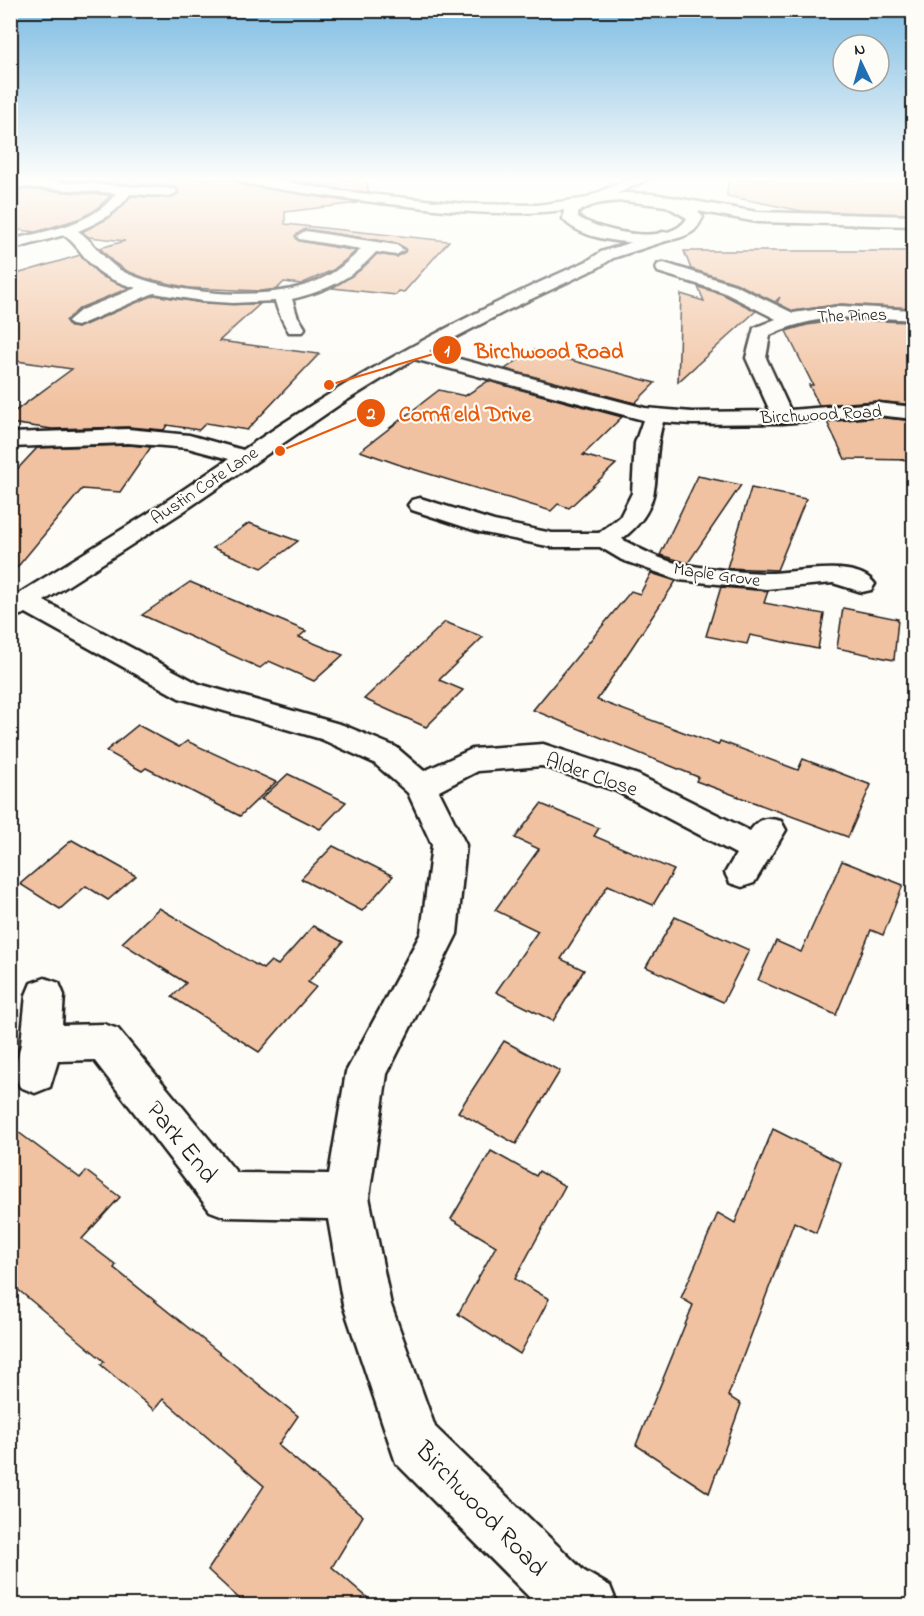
<svg xmlns="http://www.w3.org/2000/svg" width="924" height="1616" viewBox="0 0 924 1616" font-family="'Indie Flower',sans-serif">
	<style>
		.building { fill: #f1c2a1; stroke: #1c1c1c; stroke-width: 1.5 }
		.lines { fill: none; stroke-linecap: round; stroke-linejoin: round }
		.minor-casing { stroke: #1c1c1c; stroke-width: 5 }
		.highway-casing { stroke: #1c1c1c; stroke-width: 5 }
		.minor { fill: #fdfcf7; fill-rule: evenodd }
		.highway { fill: #fdfcf7; fill-rule: evenodd }
		.labels { text-anchor: middle; stroke-width: 4.5; stroke-linejoin: round; paint-order: stroke }
		.far-street-label { font-size: 18px; fill: #1c1c1c; stroke: #fdfcf7 }
		.street-label { font-size: 21px; fill: #1c1c1c; stroke: #fdfcf7 }
		.near-street-label { font-size: 26px; fill: #1c1c1c; stroke: #fdfcf7 }
		.leader { fill: none; stroke: #e8590c; stroke-width: 2 }
		.callout-dot { fill: #e8590c; stroke: #fdfcf7; stroke-width: 2 }
		.mark-label { font-size: 18px; text-anchor: middle; font-weight: bold; fill: #fff }
		.callout-label { font-size: 22px; text-anchor: middle; font-weight: bold; fill: #e8590c; stroke: #fdfcf7; stroke-width: 4.5; stroke-linejoin: round; paint-order: stroke }
	</style>
	<rect width="100%" height="100%" fill="#fdfcf7"/>
	<filter id="ink" filterUnits="userSpaceOnUse"><feTurbulence type="fractalNoise" baseFrequency=".0167" numOctaves="2"/><feDisplacementMap in="SourceGraphic" scale="12" xChannelSelector="R" yChannelSelector="G"/><feConvolveMatrix kernelMatrix="1 2 1 2 8 2 1 2 1" color-interpolation-filters="sRGB"/></filter>
	<g filter="url(#ink)">
		<g class="building">
			<path d="M53,179H234L243,185L358,203L285,212V224L449,241L404,292L399,291L396,295L332,288L359,271L377,254L397,257L405,252V248L396,243L305,229L295,236L299,241L356,251L333,270L301,284L284,282L277,289L261,291L189,288L145,278L127,271L113,262L100,248L125,241L89,237L82,232L109,218L131,196L170,198L179,193L177,188Z"/>
			<path d="M285,179H367L368,192L338,189Z"/>
			<path d="M728,179H914V214L802,211L727,196Z"/>
			<path d="M22,189L111,195L94,211L81,218L36,232L10,229V195Z"/>
			<path d="M684,251H914V308L841,304L793,311L777,303L780,297L775,302L736,283L691,269Z"/>
			<path d="M80,255L101,276L129,288L80,308L66,321L71,327L78,328L154,295L202,303L260,304L219,341L319,354L247,430L206,423L199,430L167,425L164,430L128,427L52,429L10,423V415L72,369L10,360V276Z"/>
			<path d="M698,287L722,294L756,311L678,382L681,294L704,301Z"/>
			<path d="M841,320L914,322V405L877,401L819,405L809,385H813L786,331L807,325Z"/>
			<path d="M533,350L655,383L635,403L505,369Z"/>
			<path d="M488,381L622,417L583,455L616,464L569,508L558,504L551,511L403,466L360,451L439,390L465,396Z"/>
			<path d="M877,417L914,421V460L845,459L827,422Z"/>
			<path d="M128,445L151,447L120,492L82,489L10,576V477L37,448Z"/>
			<path d="M698,476L741,485L688,563L660,555Z"/>
			<path d="M751,488L806,499L777,570L727,568Z"/>
			<path d="M249,523L298,541L262,568L213,548Z"/>
			<path d="M651,573L676,581L597,700L718,745L720,741L798,770L803,759L871,785L848,837L696,781L698,777L533,710L631,591L640,594Z"/>
			<path d="M190,582L306,631L299,637L343,655L314,681L269,661L260,668L142,615Z"/>
			<path d="M721,587L768,591L764,603L824,614L818,649L750,635L747,644L706,636Z"/>
			<path d="M843,608L898,619L894,660L837,648Z"/>
			<path d="M445,622L483,637L439,680L463,690L426,727L364,699Z"/>
			<path d="M138,725L179,747L187,741L276,782L240,816L146,768L142,771L106,751Z"/>
			<path d="M288,774L346,802L320,829L261,799Z"/>
			<path d="M541,804L599,828L594,836L674,870L653,905L608,885L561,959L584,970L553,1021L496,992L538,931L495,910L539,849L515,838Z"/>
			<path d="M72,840L136,876L108,900L86,886L60,909L20,884Z"/>
			<path d="M333,846L393,876L362,911L301,879Z"/>
			<path d="M842,861L903,885L883,935L871,930L836,1015L758,980L776,941L801,952Z"/>
			<path d="M159,908L263,969L271,961L278,965L313,926L343,942L308,982L316,987L259,1052L172,997L186,983L122,943Z"/>
			<path d="M675,917L749,950L723,1002L646,967Z"/>
			<path d="M504,1041L560,1071L516,1144L458,1112Z"/>
			<path d="M10,1126L80,1178L86,1171L120,1197L82,1239L116,1265L114,1268L298,1416L278,1445L363,1516L332,1567L376,1605H246L208,1570L264,1486L163,1399L154,1410L101,1365L104,1361L10,1283Z"/>
			<path d="M773,1129L841,1163L816,1233L794,1222L728,1396L741,1404L709,1493L636,1445L693,1305L681,1298L718,1213L735,1223Z"/>
			<path d="M491,1151L536,1176L539,1171L565,1186L515,1279L549,1299L520,1354L458,1314L496,1246L451,1219Z"/>
		</g>
		<g class="lines">
			<defs>
				<g id="minor">
					<path d="M10,179L175,189L177,192L170,196L130,194C117,213 100,222 78,231C96,243 104,263 126,273C171,293 255,301 303,286C325,280 345,266 361,249L299,239L297,236L305,231L396,245L404,250L396,255L376,252C353,278 326,291 292,299L297,315L305,328L303,332H289C283,322 278,313 275,301L233,303L202,301L154,293L77,326L71,325L68,321L81,310L136,288C121,283 104,278 93,266C82,256 77,244 64,235L10,250V240C45,231 94,225 116,193L10,186Z"/>
					<path d="M628,179H648L598,203L593,204L586,200L588,197Z"/>
					<path d="M663,232L669,234L671,237L669,240L613,258L599,267L508,310L429,351L645,408L692,412L770,411L746,358L754,328L776,319L723,292L658,272L656,268L658,264L664,263L735,285L793,313L841,306L914,310V320C860,317 820,312 770,335L766,358L790,410L877,403L914,407V419L877,415L783,423L692,424L663,422C648,472 670,502 622,539C641,550 664,562 686,565C711,569 738,572 764,573C792,574 856,557 875,584L871,590L862,592L833,583L766,589L679,580L622,560L600,547H552L480,532L412,510L408,505L412,500L420,498L494,521L552,533H599L620,517L632,493L635,443L643,420L414,359L339,405L184,511L44,601L199,684L343,725L396,747L424,771L472,749L543,744L638,775L750,831C759,818 766,817 781,821L786,830L754,883L742,887L730,883L725,873L736,854L616,791L542,766L478,771L439,791L466,845L457,934L387,1074L369,1197L391,1305L435,1427L584,1571L610,1586L618,1606H538L396,1463L343,1305L328,1219L226,1217L210,1211L94,1060L58,1061L50,1087L35,1093L20,1087L14,1074L21,1044L26,995L31,983L45,978L59,983L64,995L62,1025L104,1024L118,1029L237,1173L329,1174L346,1072L421,933L432,845L408,793L374,763L321,739L179,698L26,613L10,619V599L147,514L229,459L188,448L128,443L10,447V433L128,429L189,435L243,450C352,375 466,314 587,261L601,252Z"/>
				</g>
				<path id="highway" d="M236,179H270L338,191L465,204L537,205L625,193L653,194L757,212L914,216V226L757,222L698,211L703,217C700,223 697,229 692,232C665,250 584,245 563,219L564,210C515,216 466,213 417,207C358,201 301,193 243,183ZM625,201L666,206L687,218C671,247 601,232 578,217V213C592,202 608,202 625,201Z"/>
			</defs>
			<use href="#minor" class="minor-casing"/>
			<use href="#highway" class="highway-casing"/>
			<use href="#minor" class="minor"/>
			<use href="#highway" class="highway"/>
		</g>
	</g>
	<linearGradient id="sky" x2="0" y2="1"><stop stop-color="#7dbce3"/><stop offset="0.44" stop-color="#fefefb"/><stop offset="1" stop-color="#fefefb" stop-opacity="0"/></linearGradient>
	<rect width="924" height="406" fill="url(#sky)"/>
	<g class="labels">
		<g class="far-street-label">
			<text transform="translate(852 315) rotate(-2)" y="6">The Pines</text>
			<text transform="translate(821 414) rotate(-3)" y="6">Birchwood Road</text>
			<text transform="translate(204 485) rotate(-34)" y="6">Austin Cote Lane</text>
			<text transform="translate(717 574) rotate(8)" y="6">Maple Grove</text>
		</g>
		<g class="street-label">
			<text transform="translate(592 774) rotate(19)" y="7">Alder Close</text>
		</g>
		<g class="near-street-label">
			<text transform="translate(183 1141) rotate(51)" y="9">Park End</text>
			<text transform="translate(482 1508) rotate(46)" y="9">Birchwood Road</text>
		</g>
	</g>
	<path class="leader" d="M329 385L447 350M280 451L371 413"/>
	<g class="callout-dot">
		<circle cx="329" cy="385" r="6"/>
		<circle cx="280" cy="451" r="6"/>
		<circle cx="447" cy="350" r="15"/>
		<circle cx="371" cy="413" r="15"/>
	</g>
	<g class="mark-label">
		<text x="447" y="356">1</text>
		<text x="371" y="419">2</text>
	</g>
	<g class="callout-label">
		<text x="549" y="358">Birchwood Road</text>
		<text x="465" y="421">Cornfield Drive</text>
	</g>
	<rect width="924" height="1616" fill="none" stroke="#fdfcf7" stroke-width="36"/>
	<rect x="18" y="18" width="888" height="1580" fill="none" stroke="#1c1c1c" stroke-width="2" filter="url(#ink)"/>
	<g transform="translate(861 63) rotate(355)"><circle r="28" fill="#fdfcf7" stroke="#a3a29f" stroke-width="1.5"/>
	<path d="M0-4.5L10 22L0 15L-10 22Z" fill="#1f6fb2"/>
	<text y="-9" font-size="16" font-weight="bold" text-anchor="middle" fill="#1c1c1c">N</text>
	</g>
</svg>
